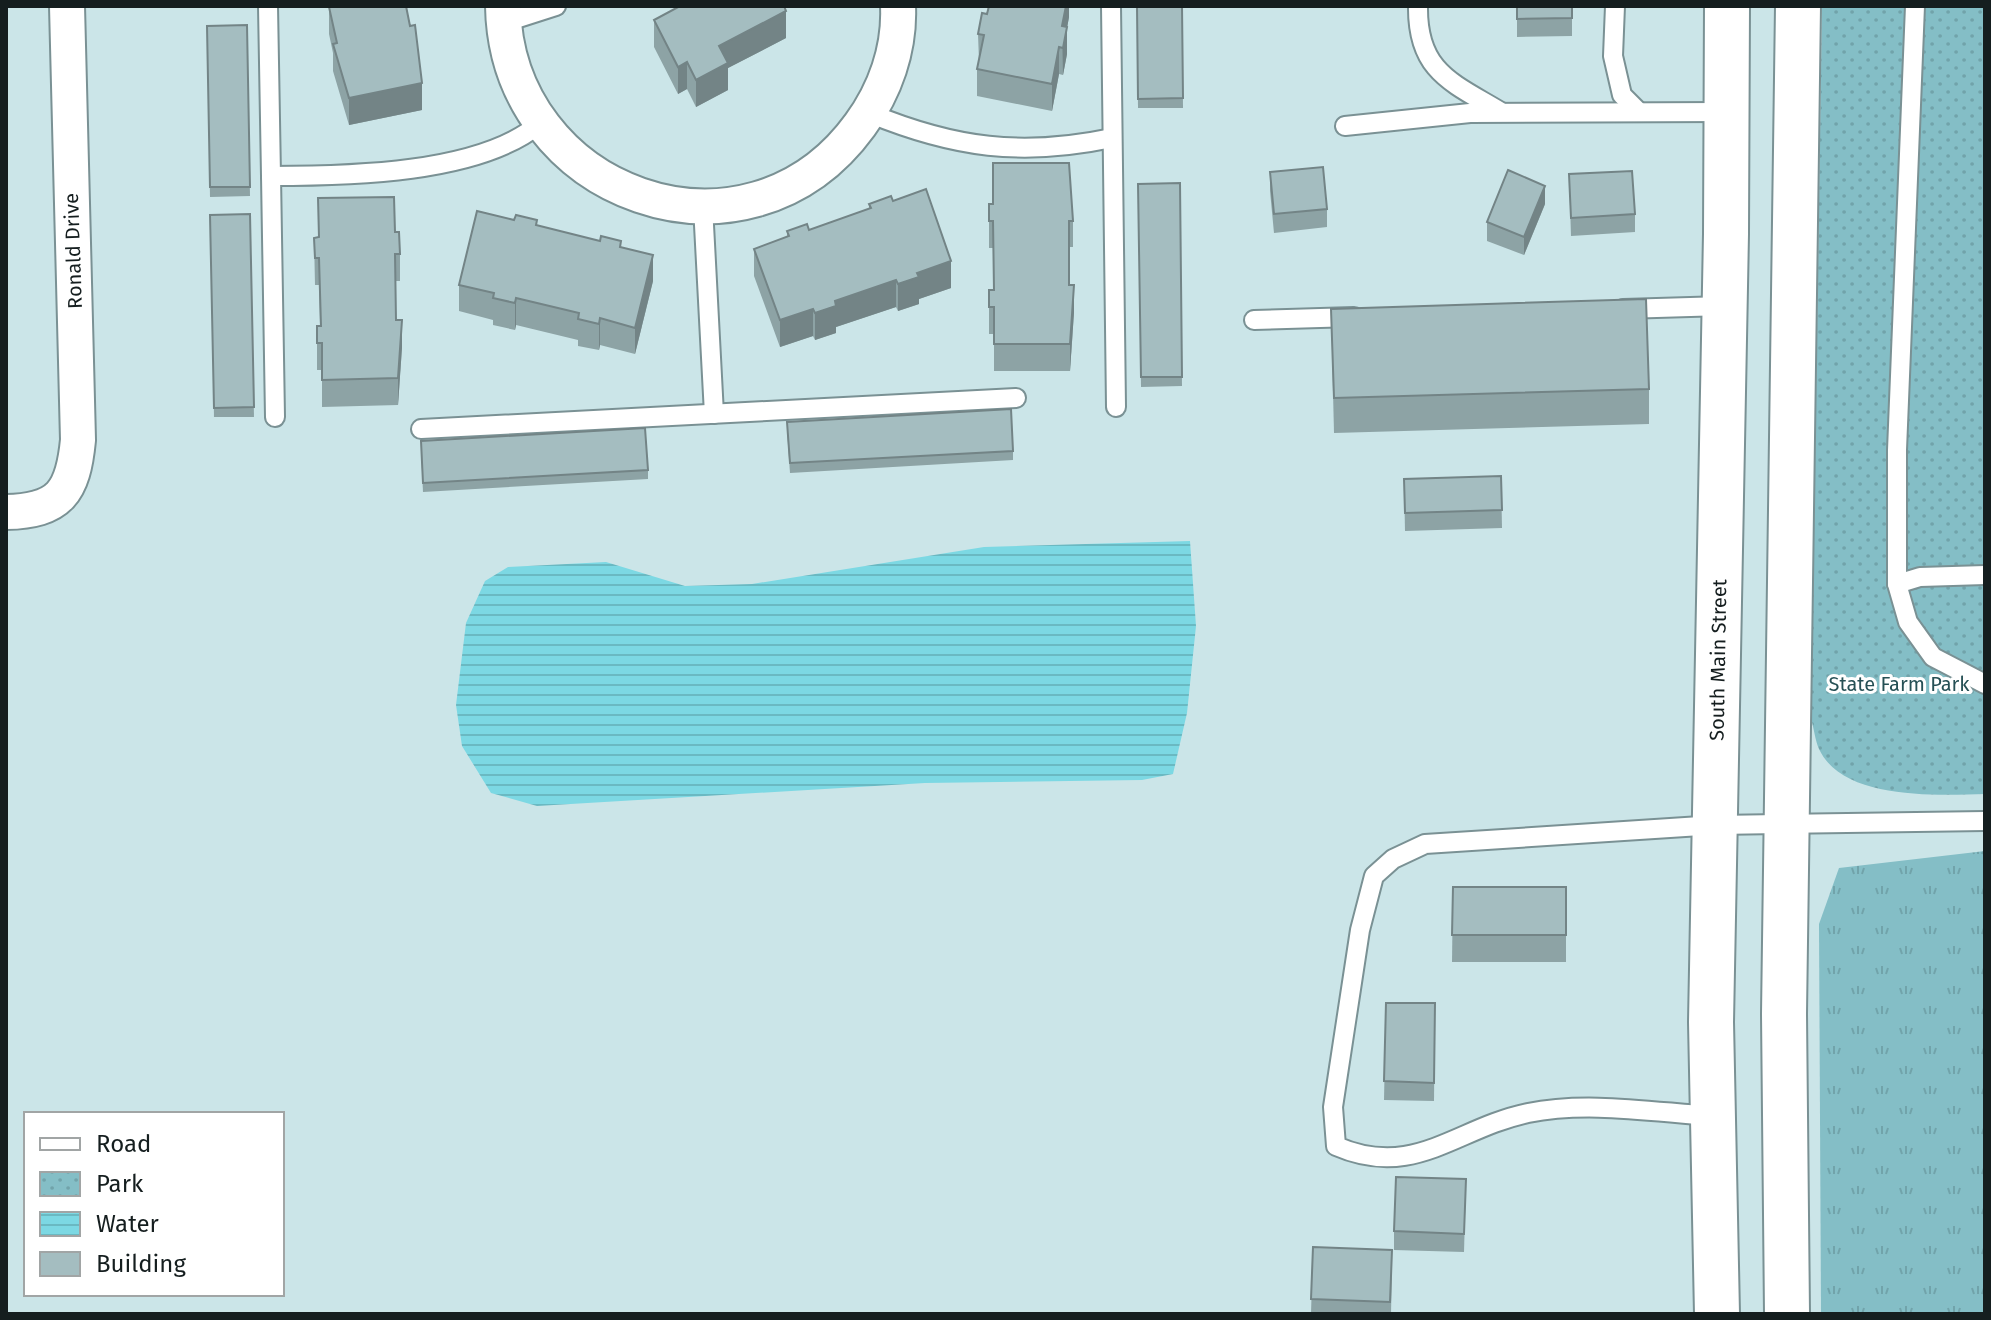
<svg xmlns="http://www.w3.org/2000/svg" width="1991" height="1320" viewBox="0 0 1991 1320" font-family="'Fira Sans',sans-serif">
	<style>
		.grass { fill: url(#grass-tufts) }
		.park { fill: url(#park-dots) }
		.water { fill: url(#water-rules) }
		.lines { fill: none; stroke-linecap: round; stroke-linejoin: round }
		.lane-casing { stroke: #7a9194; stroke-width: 22 }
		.street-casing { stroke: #7a9194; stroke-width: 38 }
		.highway-casing { stroke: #7a9194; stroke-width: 48 }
		.lane { stroke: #fff; stroke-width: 18 }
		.street { stroke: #fff; stroke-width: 34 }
		.highway { stroke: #fff; stroke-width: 44 }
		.wall { fill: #8da3a5 }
		.shaded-wall { fill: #738486 }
		.building { fill: #a4bdc0; stroke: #738486; stroke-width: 2 }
		.labels { text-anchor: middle; stroke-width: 6; stroke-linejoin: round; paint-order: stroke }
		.street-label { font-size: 20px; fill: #151e1f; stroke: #fff }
		.park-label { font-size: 20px; fill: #265055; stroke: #fff }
	</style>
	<defs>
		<pattern id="grass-tufts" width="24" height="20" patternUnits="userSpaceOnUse" patternTransform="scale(2)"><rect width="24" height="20" fill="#84bec6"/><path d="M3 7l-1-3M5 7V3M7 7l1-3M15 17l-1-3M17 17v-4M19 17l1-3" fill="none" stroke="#71a3aa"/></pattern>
		<pattern id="park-dots" width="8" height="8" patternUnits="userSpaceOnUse" patternTransform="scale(2)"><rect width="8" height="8" fill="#84bec6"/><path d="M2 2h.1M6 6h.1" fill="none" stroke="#71a3aa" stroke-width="1.8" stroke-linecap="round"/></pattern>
		<pattern id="water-rules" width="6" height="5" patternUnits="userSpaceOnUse" patternTransform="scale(2)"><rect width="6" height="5" fill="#7cd8e3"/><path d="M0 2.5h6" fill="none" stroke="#6ab9c2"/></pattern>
	</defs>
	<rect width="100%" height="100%" fill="#cbe5e8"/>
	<path class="grass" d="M1985,851V1314H1821L1819,924L1839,868Z"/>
	<path class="park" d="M1822,6H1985V794C1938,795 1843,801 1819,749C1815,740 1814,728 1811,719Z"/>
	<path class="water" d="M1190,541L1196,626L1187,713L1173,774L1142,780L925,783L537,806L491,793L462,746L456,705L466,623L485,581L508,567L606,562L685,586L752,584L984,547Z"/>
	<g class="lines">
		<defs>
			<g id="lane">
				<path d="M268,6L271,176"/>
				<path d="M1111,6L1116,407"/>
				<path d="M1418,6C1417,72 1453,83 1501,112"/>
				<path d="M1615,6L1613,56L1622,95L1639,112"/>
				<path d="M1915,6L1897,450V584L1908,622L1933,657L1985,684"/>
				<path d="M503,23L556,6"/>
				<path d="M869,113C954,148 1022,157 1112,138"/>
				<path d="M1345,126L1470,113L1726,112"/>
				<path d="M703,206L714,414"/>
				<path d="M1623,309L1724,306"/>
				<path d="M1254,320L1354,317"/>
				<path d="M275,417L271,176C348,176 479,174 539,124"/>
				<path d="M421,429L1016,398"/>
				<path d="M1897,584L1920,577L1985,575"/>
				<path d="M1712,1116C1652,1112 1587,1101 1528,1113C1456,1128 1414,1180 1336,1146L1333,1107L1360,930L1374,876L1393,859L1425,844L1716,825L1985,821"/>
			</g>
			<g id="street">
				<path d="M503,6C506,195 746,282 860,125C885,91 900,49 898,6"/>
				<path d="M6,512C60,511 73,492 78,440L67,6"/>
			</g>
			<g id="highway">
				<path d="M1717,1314L1711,1022L1726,234L1727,6"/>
				<path d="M1787,1314L1784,1014L1798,6"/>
			</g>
		</defs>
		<use href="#lane" class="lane-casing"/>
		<use href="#street" class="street-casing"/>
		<use href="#highway" class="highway-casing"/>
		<use href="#lane" class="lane"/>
		<use href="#street" class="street"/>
		<use href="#highway" class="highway"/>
	</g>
	<g class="wall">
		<path d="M1069,6V17L1067,28V54L1063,75L1059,74L1052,111L977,96V69L979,61L978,34L987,14Z"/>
		<path d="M1137,6H1182L1183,108H1138Z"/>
		<path d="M1517,6H1572V36L1517,37Z"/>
		<path d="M329,7L422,110L349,125L333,71V53L329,34Z"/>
		<path d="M654,20L786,38L728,68V90L696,107L687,89L678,94L654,47Z"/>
		<path d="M247,25L250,196L210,197L207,26Z"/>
		<path d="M1270,172L1327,209V227L1274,233L1270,191Z"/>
		<path d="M1569,174L1635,214V232L1571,236Z"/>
		<path d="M1180,183L1182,386L1141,387L1138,184Z"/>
		<path d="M893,201L951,288L919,299V304L898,311L896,307L836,327V333L815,340L813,336L780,347L754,276V249L787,237V231L809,230L869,209V204Z"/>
		<path d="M989,204L1073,221V247H1069V285L1074,312L1070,371H994V334H989V290H993V248H989Z"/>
		<path d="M1545,204L1524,255L1487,241V222Z"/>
		<path d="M250,214L254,417H214L210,215Z"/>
		<path d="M537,225L621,247L653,281L635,354L600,345L599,350L578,346V340L516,325L515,330L493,325V320L459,311V285Z"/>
		<path d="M395,232L400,254V281H395L396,320L402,347L398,405L322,407V370H317V326H320L319,285H315L314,238Z"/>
		<path d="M1331,309L1649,389V424L1334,433Z"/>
		<path d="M787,431L1013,451V460L790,473Z"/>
		<path d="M421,451L648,470V479L423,492Z"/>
		<path d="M1501,476L1502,528L1405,531L1404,479Z"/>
		<path d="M1453,887H1566V962H1452Z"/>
		<path d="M1386,1003H1435L1434,1101L1384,1100Z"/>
		<path d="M1466,1179L1464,1252L1394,1250V1231Z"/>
		<path d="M1313,1247L1392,1268L1391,1314H1311Z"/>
	</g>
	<g class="shaded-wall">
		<path d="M1066,6H1069V17L1067,28V54L1063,75L1062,26Z"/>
		<path d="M786,11V38L728,68V90L696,107V80L719,46Z"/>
		<path d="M1059,47V74L1052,111V84Z"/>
		<path d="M687,62V89L678,94V67Z"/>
		<path d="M422,83V110L349,125V98Z"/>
		<path d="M1545,186V204L1524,255V237Z"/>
		<path d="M653,255V281L635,354V328Z"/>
		<path d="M951,261V288L919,299V304L898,311V284L917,273Z"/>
		<path d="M896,280V307L836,327V333L815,340V313L835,301Z"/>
		<path d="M1074,285V312L1070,371V344Z"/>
		<path d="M516,298V325L515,330V303Z"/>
		<path d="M813,309V336L780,347V320Z"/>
		<path d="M600,318V345L599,350V324Z"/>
		<path d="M402,320V347L398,405V378Z"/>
	</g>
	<g class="building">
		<path d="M332,6H406L410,26L415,25L422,83L349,98L333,44L337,43L329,7Z"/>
		<path d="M680,6H784L786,11L719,46L728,63L696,80L687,62L678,67L654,20Z"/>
		<path d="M989,6H1066L1062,26L1067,27L1063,48L1059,47L1052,84L977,69L984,35L978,34L982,13L987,14Z"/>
		<path d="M1137,6H1182L1183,98L1138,99Z"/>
		<path d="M1517,6H1572V18L1517,19Z"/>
		<path d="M247,25L250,187H210L207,26Z"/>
		<path d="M993,163H1069L1073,221H1069V285H1074L1070,344H994V307H989V290H994L993,221H989V204H993Z"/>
		<path d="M1323,167L1327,209L1274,214L1270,172Z"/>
		<path d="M1508,170L1545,186L1524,237L1487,222Z"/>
		<path d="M1632,171L1635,214L1571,218L1569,174Z"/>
		<path d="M1180,183L1182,377H1141L1138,184Z"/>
		<path d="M926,189L951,261L917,273L919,277L898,284L896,280L835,301L836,306L815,313L813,309L780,320L754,249L789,236L787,231L807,224L809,230L871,208L869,204L891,196L893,201Z"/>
		<path d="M394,197L395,232H399L400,254H395L396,320H402L398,378L322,380V343H317V326H321L319,258H315L314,238L319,237L318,198Z"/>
		<path d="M477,211L514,220L516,215L537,220L536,225L600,241L601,236L621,241L620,247L653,255L635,328L600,318L599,324L578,319L579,313L516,298L515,303L493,298L494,293L459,285Z"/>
		<path d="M250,214L254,407L214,408L210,215Z"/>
		<path d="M1646,299L1649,389L1334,398L1331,309Z"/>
		<path d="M1011,409L1013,451L790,463L787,422Z"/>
		<path d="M645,428L648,470L423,483L421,441Z"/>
		<path d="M1501,476L1502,510L1405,513L1404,479Z"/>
		<path d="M1453,887H1566V935H1452Z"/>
		<path d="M1386,1003H1435L1434,1083L1384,1081Z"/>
		<path d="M1396,1177L1466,1179L1464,1234L1394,1231Z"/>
		<path d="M1313,1247L1392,1250L1390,1302L1311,1299Z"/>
	</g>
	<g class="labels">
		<g class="street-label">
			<text transform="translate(73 251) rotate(-92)" y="7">Ronald Drive</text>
			<text transform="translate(1718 660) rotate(-89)" y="7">South Main Street</text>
		</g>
		<g class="park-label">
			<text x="1899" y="691">State Farm Park</text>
		</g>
	</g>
	<rect width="1991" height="1320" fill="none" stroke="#151e1f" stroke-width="16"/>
	<rect x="24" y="1112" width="260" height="184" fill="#ffffff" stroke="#a1a5a5" stroke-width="2"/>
	<rect x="40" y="1138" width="40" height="12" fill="#ffffff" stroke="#a1a5a5" stroke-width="2"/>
	<text x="96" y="1152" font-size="24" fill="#151e1f">Road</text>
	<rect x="40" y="1172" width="40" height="24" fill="url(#park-dots)" stroke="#a1a5a5" stroke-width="2"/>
	<text x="96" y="1192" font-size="24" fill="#151e1f">Park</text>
	<rect x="40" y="1212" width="40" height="24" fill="url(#water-rules)" stroke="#a1a5a5" stroke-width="2"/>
	<text x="96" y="1232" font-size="24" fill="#151e1f">Water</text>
	<rect x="40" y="1252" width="40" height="24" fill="#a4bdc0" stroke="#a1a5a5" stroke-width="2"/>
	<text x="96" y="1272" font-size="24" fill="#151e1f">Building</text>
</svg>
